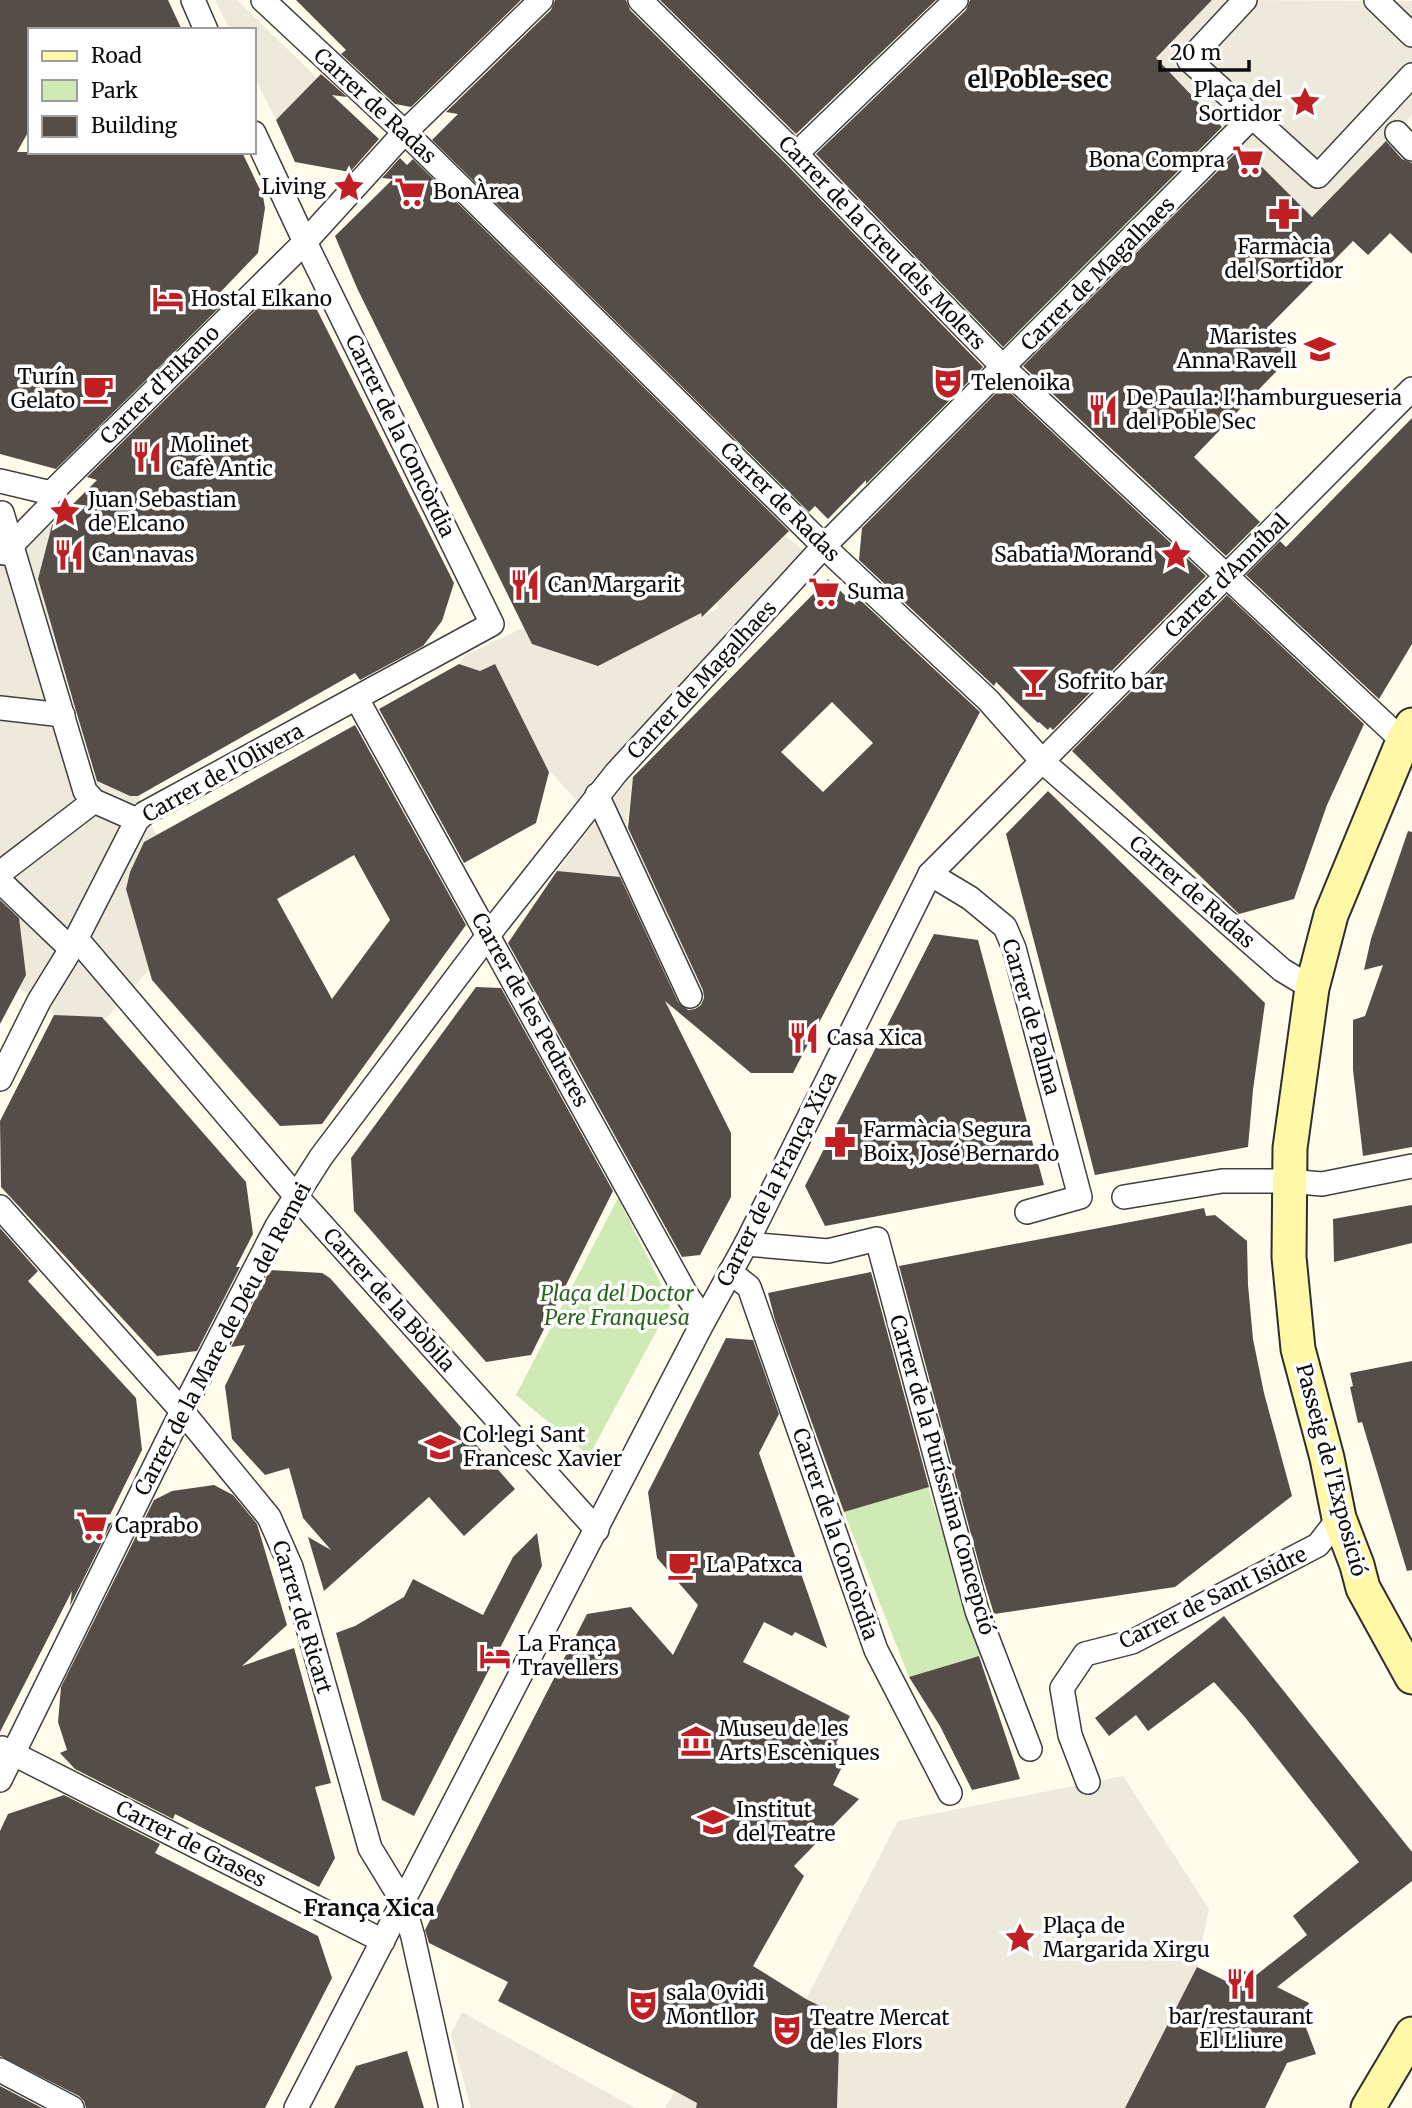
<svg xmlns="http://www.w3.org/2000/svg" width="1412" height="2108" viewBox="0 0 1412 2108" font-family="Merriweather,serif">
	<style>
		.green { fill: #cfeab5 }
		.plaza { fill: #eeeadb }
		.building { fill: #554e48; fill-rule: evenodd }
		.lines { fill: none; stroke-linecap: round; stroke-linejoin: round }
		.street-casing { stroke: #3f3f3f; stroke-width: 26 }
		.secondary-casing { stroke: #2e2e2e; stroke-width: 37 }
		.street { stroke: #fff; stroke-width: 23 }
		.secondary { stroke: #fff8a7; stroke-width: 33 }
		.labels { text-anchor: middle; stroke-width: 7; stroke-linejoin: round; paint-order: stroke }
		.poi-label { font-size: 21px; fill: #0c0c0c; stroke: #fff; text-anchor: start }
		.street-label { font-size: 21px; fill: #0c0c0c; stroke: #fff }
		.park-label { font-size: 21px; font-style: italic; fill: #28661b; stroke: #fff }
		.neighbourhood-label { font-size: 23px; font-weight: bold; fill: #0c0c0c; stroke: #fff }
		.quarter-label { font-size: 24px; font-weight: bold; fill: #0c0c0c; stroke: #fff }
	</style>
	<rect width="100%" height="100%" fill="#fffcec"/>
	<g class="green">
		<path d="M618,1198L671,1304L589,1456L516,1395Z"/>
		<path d="M928,1487L981,1655L909,1677L844,1512Z"/>
	</g>
	<g class="plaza">
		<path d="M215,0H237L317,78L276,120L254,76V30H230Z"/>
		<path d="M1212,0L1412,1V115L1312,217L1156,58Z"/>
		<path d="M52,525L38,579L94,776L101,784L130,796L137,795L156,835L144,842L130,872L126,889L149,970L106,1018L54,1015L51,1009L19,988L0,943L19,921L0,899V546Z"/>
		<path d="M785,536L807,553L578,802L547,768L502,678L459,664L466,655L525,627L701,613L703,617L719,608L716,603Z"/>
		<path d="M633,777L627,822L629,833L709,993L690,996L669,1010L557,871L625,783Z"/>
		<path d="M1123,1776L1209,1909L1197,1967L1125,2108H837L840,2017L806,1999L898,1821Z"/>
		<path d="M462,2012L635,2108H471L451,2034Z"/>
		<path d="M675,2091L697,2102L696,2108H665Z"/>
	</g>
	<g class="building">
		<path d="M0,0H168L182,30H30V129L17,152H242L263,196L265,208L258,253L209,304L225,302L56,469L0,454Z"/>
		<path d="M296,0H521L411,107L395,104L341,54L346,50Z"/>
		<path d="M555,0H626L630,10L786,164L983,367L866,484V480L828,519L815,506L809,512L432,140L458,114L446,112L551,10Z"/>
		<path d="M660,0H936L796,134Z"/>
		<path d="M970,0H1212L1156,58L1222,127L1003,347L816,154L966,10Z"/>
		<path d="M321,74L347,97L332,95L379,139L350,172L295,162L276,120Z"/>
		<path d="M1386,141L1402,159L1412,163V254L1390,233L1368,255L1353,241L1267,328L1293,354L1194,457L1260,522L1226,556L1023,366L1242,147L1312,217Z"/>
		<path d="M400,158L407,165L413,159L789,531L702,617L701,613L598,666L532,644L357,288L335,236L393,179L382,178Z"/>
		<path d="M280,294L309,299L314,304L454,583L442,621L423,646L360,680L355,673L138,796H130L97,781L74,704L38,579L52,525L97,480L87,477L271,295Z"/>
		<path d="M1003,386L1206,576L1053,730L1050,727L1048,730L1039,722L1038,723L996,682L994,686L859,560L862,528Z"/>
		<path d="M1412,418V644L1379,699L1246,575L1280,541L1286,547Z"/>
		<path d="M828,579L855,605L856,596L980,712L793,1073H751L665,1001L731,1133V1197L700,1255L682,1257L508,943L557,871L620,877L678,1002L688,1010L695,1009L701,1005L704,998L703,990L628,828L633,777ZM832,702L873,743L823,792L781,752Z"/>
		<path d="M1227,595L1364,724L1327,805L1294,899L1239,914L1072,751Z"/>
		<path d="M459,664L480,671L495,664L549,772L536,823L464,863L379,709Z"/>
		<path d="M355,725L466,925L322,1124L280,1126L152,980L126,889L130,872L144,842ZM354,855L390,920L332,999L277,899Z"/>
		<path d="M1048,791L1265,1003L1253,1090L1248,1147L1095,1175L1006,834Z"/>
		<path d="M1408,831L1412,832V1147L1363,1156L1353,1070V1020L1365,1016L1383,965L1364,970L1371,939Z"/>
		<path d="M0,900L19,918L26,975L0,1024Z"/>
		<path d="M934,934L978,940L1044,1185L825,1226L805,1186Z"/>
		<path d="M476,987L501,988L613,1191L531,1355L486,1362L354,1211L351,1158Z"/>
		<path d="M54,1015L102,1017L246,1182L253,1234L236,1267H240L197,1351L157,1356L1,1187L0,1121Z"/>
		<path d="M1412,1205V1243L1334,1262L1333,1219Z"/>
		<path d="M1204,1208L1206,1216L1215,1215L1247,1241L1248,1285L1253,1339L1264,1393L1292,1496L1175,1587L994,1614L982,1575L899,1266Z"/>
		<path d="M0,1228L38,1271L28,1281L136,1398L142,1450L105,1525L112,1522L70,1606L72,1591L0,1732Z"/>
		<path d="M270,1270L322,1273L330,1278L515,1489L464,1536L429,1497L324,1591L308,1537L331,1550L303,1518L289,1468L265,1475L232,1439L225,1386L245,1345L231,1347Z"/>
		<path d="M871,1272L929,1487L844,1512L775,1320L768,1293Z"/>
		<path d="M726,1338L753,1340L779,1414L759,1453L827,1648L795,1632L792,1636L764,1622L743,1662L850,1716L836,1743L848,1755L833,1785L859,1799L794,1866L804,1876L753,1966L806,1999L840,2016L837,2108H696L697,2103L675,2091L498,2001L508,1982L429,1943L425,1930L587,1614L631,1607L673,1655L698,1605L657,1558L648,1492Z"/>
		<path d="M1412,1361V1570L1407,1571L1362,1422L1358,1423L1350,1387L1353,1386L1350,1373Z"/>
		<path d="M214,1485L233,1495L257,1524L287,1625L242,1666L294,1648L331,1783L315,1787L335,1858L319,1887L175,1814L173,1819L75,1769L60,1753L67,1750L58,1722L61,1687L154,1500L172,1491Z"/>
		<path d="M537,1533L542,1566L414,1816L382,1800L336,1633L355,1626L404,1597L413,1579L483,1615L513,1557Z"/>
		<path d="M1224,1616L1412,1852V1881L1277,1987L1309,2003L1302,2017L1316,2054L1287,2063L1265,2108H1125L1197,1967L1232,1984L1240,1969L1255,1976L1307,1935L1293,1916L1359,1862L1244,1716L1214,1682L1148,1731L1136,1715L1109,1736L1095,1718Z"/>
		<path d="M979,1656L1020,1779L972,1790L940,1726L909,1677Z"/>
		<path d="M64,1795L160,1844L155,1853L318,1936L332,1978L265,2108H86L84,2101L79,2096L0,2056V1831L8,1814Z"/>
		<path d="M407,2051L424,2108H334L356,2066Z"/>
		<path d="M0,2086L42,2108H0Z"/>
	</g>
	<g class="lines">
		<defs>
			<g id="street">
				<path d="M193,0L206,30"/>
				<path d="M263,0L416,143L836,558L988,700L1043,762L1282,970L1312,988"/>
				<path d="M640,0L796,154L1004,368L1403,741"/>
				<path d="M1245,0L1189,60L1318,176L1412,75"/>
				<path d="M1376,0L1412,35"/>
				<path d="M1397,133L1412,149"/>
				<path d="M796,154L956,0"/>
				<path d="M0,481L51,493L305,242L404,133L541,0"/>
				<path d="M2,513L85,791L94,801L137,820"/>
				<path d="M4,553L48,508"/>
				<path d="M357,699L686,1294L704,1320"/>
				<path d="M0,708L63,715"/>
				<path d="M597,795L690,996"/>
				<path d="M0,873L94,801"/>
				<path d="M930,874L970,898L1005,927L1014,948L1080,1197L1027,1212"/>
				<path d="M0,881L71,949"/>
				<path d="M76,938L295,1195L597,1530"/>
				<path d="M0,1079L39,1001L71,949L137,820L145,813L492,624L305,242L254,133"/>
				<path d="M1124,1197L1222,1181H1288L1322,1184L1412,1166"/>
				<path d="M0,1207L182,1411L269,1517L291,1567L370,1848L403,1902L413,1937L451,2108"/>
				<path d="M746,1244L828,1251L877,1239L977,1611L1030,1749"/>
				<path d="M730,1272L749,1287L876,1650L950,1793"/>
				<path d="M2,1748L383,1941"/>
				<path d="M0,1780L182,1411L277,1226L321,1157L496,925L616,773L824,546L1251,118"/>
				<path d="M1088,1782L1070,1735L1062,1688L1085,1654L1132,1642L1318,1545L1339,1518"/>
				<path d="M0,2070L72,2108"/>
				<path d="M296,2108L701,1326L746,1244L930,874L1412,389"/>
			</g>
			<g id="secondary">
				<path d="M1412,725L1403,741L1331,915L1312,988L1290,1148L1289,1257L1298,1349L1327,1458L1339,1518L1357,1565L1363,1588L1412,1677"/>
				<path d="M1368,2108L1412,2034"/>
			</g>
		</defs>
		<use href="#street" class="street-casing"/>
		<use href="#secondary" class="secondary-casing"/>
		<use href="#street" class="street"/>
		<use href="#secondary" class="secondary"/>
	</g>
	<defs>
		<symbol id="sight-bare" viewBox="-9 -9 18 18"><path d="M0-6L1.8-2.2L6-1.7L2.9 1.2L3.7 5.4L0 3.3L-3.7 5.4L-2.9 1.2L-6-1.7L-1.8-2.2Z" fill="#c02023" stroke="#fff" stroke-width="2.5" paint-order="stroke"/></symbol>
		<symbol id="supermarket-bare" viewBox="-9 -9 18 18"><path d="M-6-5.5h2.5l.6 2H6L4.5 2H-2.5L-4.4-4H-6ZM-1.5 3.2a1.3 1.3 0 1 0 .1 0ZM3 3.2a1.3 1.3 0 1 0 .1 0Z" fill="#c02023" stroke="#fff" stroke-width="2.5" paint-order="stroke"/></symbol>
		<symbol id="pharmacy-bare" viewBox="-9 -9 18 18"><path d="M-2-6h4v4h4v4h-4v4h-4v-4h-4v-4h4Z" fill="#c02023" stroke="#fff" stroke-width="2.5" paint-order="stroke"/></symbol>
		<symbol id="hotel-bare" viewBox="-9 -9 18 18"><path d="M-6-4.5h1.5V1H6V5H4.5V3h-9V5H-6ZM-4 0a1.8 1.8 0 1 1 3.6 0ZM.5 0V-2.5h3Q6-2.5 6 0Z" fill="#c02023" stroke="#fff" stroke-width="2.5" paint-order="stroke"/></symbol>
		<symbol id="school-bare" viewBox="-9 -9 18 18"><path d="M0-5L7-2L0 1L-7-2ZM-4 1L0 2.5L4 1V4Q0 6-4 4Z" fill="#c02023" stroke="#fff" stroke-width="2.5" paint-order="stroke"/></symbol>
		<symbol id="theatre-bare" viewBox="-9 -9 18 18"><path d="M-5-5.5Q0-4 5-5.5V0Q5 5 0 6Q-5 5-5 0ZM-3.3-2.5H-1v1.5H-3.3ZM1-2.5H3.3v1.5H1ZM-2.8 1Q0 5.5 2.8 1Z" fill="#c02023" stroke="#fff" stroke-width="2.5" paint-order="stroke"/></symbol>
		<symbol id="cafe-bare" viewBox="-9 -9 18 18"><path d="M-5.5-4.5H6V0H3Q3 3.5 0 3.5H-2.5Q-5.5 3.5-5.5 0ZM3-3.2v2h1.7v-2ZM-6 4.5H4V6H-6Z" fill="#c02023" stroke="#fff" stroke-width="2.5" paint-order="stroke"/></symbol>
		<symbol id="restaurant-bare" viewBox="-9 -9 18 18"><path d="M-5-6h1v4h1v-4h1v4h1v-4h1v5L-1.5 .5V6h-2V.5L-5-1ZM5-6V6H3V1.5H1.5Q1.5-4 5-6Z" fill="#c02023" stroke="#fff" stroke-width="2.5" paint-order="stroke"/></symbol>
		<symbol id="bar-bare" viewBox="-9 -9 18 18"><path d="M-6-5H6L.8 .8V4.5H3.5V6h-7V4.5H-.8V.8Z" fill="#c02023" stroke="#fff" stroke-width="2.5" paint-order="stroke"/></symbol>
		<symbol id="museum-bare" viewBox="-9 -9 18 18"><path d="M0-6L6-3V-2H-6V-3ZM-5-1h2V3h-2ZM-1-1h2V3h-2ZM3-1h2V3H3ZM-6 4H6V6H-6Z" fill="#c02023" stroke="#fff" stroke-width="2.5" paint-order="stroke"/></symbol>
	</defs>
	<g fill-rule="evenodd">
		<use href="#sight-bare" x="1283" y="80" width="44" height="44"/>
		<use href="#supermarket-bare" x="1226" y="138" width="44" height="44"/>
		<use href="#sight-bare" x="327" y="165" width="44" height="44"/>
		<use href="#supermarket-bare" x="388" y="170" width="44" height="44"/>
		<use href="#pharmacy-bare" x="1262" y="192" width="44" height="44"/>
		<use href="#hotel-bare" x="146" y="277" width="44" height="44"/>
		<use href="#school-bare" x="1298" y="327" width="44" height="44"/>
		<use href="#theatre-bare" x="926" y="361" width="44" height="44"/>
		<use href="#cafe-bare" x="76" y="367" width="44" height="44"/>
		<use href="#restaurant-bare" x="1081" y="388" width="44" height="44"/>
		<use href="#restaurant-bare" x="125" y="435" width="44" height="44"/>
		<use href="#sight-bare" x="43" y="490" width="44" height="44"/>
		<use href="#restaurant-bare" x="47" y="533" width="44" height="44"/>
		<use href="#sight-bare" x="1154" y="533" width="44" height="44"/>
		<use href="#restaurant-bare" x="503" y="563" width="44" height="44"/>
		<use href="#supermarket-bare" x="802" y="570" width="44" height="44"/>
		<use href="#bar-bare" x="1012" y="660" width="44" height="44"/>
		<use href="#restaurant-bare" x="782" y="1016" width="44" height="44"/>
		<use href="#pharmacy-bare" x="818" y="1120" width="44" height="44"/>
		<use href="#school-bare" x="418" y="1425" width="44" height="44"/>
		<use href="#supermarket-bare" x="70" y="1504" width="44" height="44"/>
		<use href="#cafe-bare" x="661" y="1543" width="44" height="44"/>
		<use href="#hotel-bare" x="473" y="1634" width="44" height="44"/>
		<use href="#museum-bare" x="674" y="1719" width="44" height="44"/>
		<use href="#school-bare" x="691" y="1800" width="44" height="44"/>
		<use href="#sight-bare" x="998" y="1916" width="44" height="44"/>
		<use href="#restaurant-bare" x="1219" y="1962" width="44" height="44"/>
		<use href="#theatre-bare" x="621" y="1983" width="44" height="44"/>
		<use href="#theatre-bare" x="765" y="2008" width="44" height="44"/>
	</g>
	<g class="labels">
		<g class="poi-label">
			<text x="1282" y="97" text-anchor="end">Plaça del<tspan x="1282" dy="24">Sortidor</tspan></text>
			<text x="1225" y="167" text-anchor="end">Bona Compra</text>
			<text x="326" y="194" text-anchor="end">Living</text>
			<text x="433" y="199">BonÀrea</text>
			<text x="1284" y="254" text-anchor="middle">Farmàcia<tspan x="1284" dy="24">del Sortidor</tspan></text>
			<text x="191" y="306">Hostal Elkano</text>
			<text x="1297" y="344" text-anchor="end">Maristes<tspan x="1297" dy="24">Anna Ravell</tspan></text>
			<text x="75" y="384" text-anchor="end">Turín<tspan x="75" dy="24">Gelato</tspan></text>
			<text x="971" y="390">Telenoika</text>
			<text x="1126" y="405">De Paula: l'hamburgueseria<tspan x="1126" dy="24">del Poble Sec</tspan></text>
			<text x="170" y="452">Molinet<tspan x="170" dy="24">Cafè Antic</tspan></text>
			<text x="88" y="507">Juan Sebastian<tspan x="88" dy="24">de Elcano</tspan></text>
			<text x="92" y="562">Can navas</text>
			<text x="1153" y="562" text-anchor="end">Sabatia Morand</text>
			<text x="548" y="592">Can Margarit</text>
			<text x="847" y="599">Suma</text>
			<text x="1057" y="689">Sofrito bar</text>
			<text x="827" y="1045">Casa Xica</text>
			<text x="863" y="1137">Farmàcia Segura<tspan x="863" dy="24">Boix, José Bernardo</tspan></text>
			<text x="463" y="1442">Col·legi Sant<tspan x="463" dy="24">Francesc Xavier</tspan></text>
			<text x="115" y="1533">Caprabo</text>
			<text x="706" y="1572">La Patxca</text>
			<text x="518" y="1651">La França<tspan x="518" dy="24">Travellers</tspan></text>
			<text x="719" y="1736">Museu de les<tspan x="719" dy="24">Arts Escèniques</tspan></text>
			<text x="736" y="1817">Institut<tspan x="736" dy="24">del Teatre</tspan></text>
			<text x="1043" y="1933">Plaça de<tspan x="1043" dy="24">Margarida Xirgu</tspan></text>
			<text x="666" y="2000">sala Ovidi<tspan x="666" dy="24">Montllor</tspan></text>
			<text x="1241" y="2024" text-anchor="middle">bar/restaurant<tspan x="1241" dy="24">El Lliure</tspan></text>
			<text x="810" y="2025">Teatre Mercat<tspan x="810" dy="24">de les Flors</tspan></text>
		</g>
		<g class="street-label">
			<text transform="translate(375 106) rotate(43)" y="7">Carrer de Radas</text>
			<text transform="translate(882 243) rotate(46)" y="7">Carrer de la Creu dels Molers</text>
			<text transform="translate(1098 274) rotate(-45)" y="7">Carrer de Magalhaes</text>
			<text transform="translate(160 385) rotate(-45)" y="7">Carrer d'Elkano</text>
			<text transform="translate(400 436) rotate(64)" y="7">Carrer de la Concòrdia</text>
			<text transform="translate(780 502) rotate(45)" y="7">Carrer de Radas</text>
			<text transform="translate(1227 576) rotate(-45)" y="7">Carrer d'Anníbal</text>
			<text transform="translate(702 680) rotate(-47)" y="7">Carrer de Magalhaes</text>
			<text transform="translate(223 773) rotate(-29)" y="7">Carrer de l'Olivera</text>
			<text transform="translate(1192 892) rotate(41)" y="7">Carrer de Radas</text>
			<text transform="translate(530 1010) rotate(61)" y="7">Carrer de les Pedreres</text>
			<text transform="translate(1031 1017) rotate(74)" y="7">Carrer de Palma</text>
			<text transform="translate(777 1179) rotate(-63)" y="7">Carrer de la França Xica</text>
			<text transform="translate(389 1300) rotate(48)" y="7">Carrer de la Bòbila</text>
			<text transform="translate(223 1339) rotate(-62)" y="7">Carrer de la Mare de Déu del Remei</text>
			<text transform="translate(1331 1470) rotate(75)" y="7">Passeig de l'Exposició</text>
			<text transform="translate(942 1475) rotate(74)" y="7">Carrer de la Puríssima Concepció</text>
			<text transform="translate(835 1534) rotate(71)" y="7">Carrer de la Concòrdia</text>
			<text transform="translate(1213 1598) rotate(-26)" y="7">Carrer de Sant Isidre</text>
			<text transform="translate(302 1617) rotate(73)" y="7">Carrer de Ricart</text>
			<text transform="translate(191 1844) rotate(27)" y="7">Carrer de Grases</text>
		</g>
		<g class="park-label">
			<text x="617" y="1301">Plaça del Doctor<tspan x="617" dy="24">Pere Franquesa</tspan></text>
		</g>
		<g class="neighbourhood-label">
			<text x="369" y="1916">França Xica</text>
		</g>
		<g class="quarter-label">
			<text x="1038" y="88">el Poble-sec</text>
		</g>
	</g>
	<rect x="28" y="28" width="228" height="126" fill="#ffffff" stroke="#9e9e9e" stroke-width="2"/>
	<rect x="42" y="51" width="35" height="10" fill="#fff8a7" stroke="#9e9e9e" stroke-width="2"/>
	<text x="91" y="63" font-size="21" fill="#0c0c0c">Road</text>
	<rect x="42" y="80" width="35" height="21" fill="#cfeab5" stroke="#9e9e9e" stroke-width="2"/>
	<text x="91" y="98" font-size="21" fill="#0c0c0c">Park</text>
	<rect x="42" y="116" width="35" height="21" fill="#554e48" stroke="#9e9e9e" stroke-width="2"/>
	<text x="91" y="133" font-size="21" fill="#0c0c0c">Building</text>
	<path d="M1160 60v10h89v-10" fill="none" stroke="#0c0c0c" stroke-width="3.5"/>
	<text x="1170" y="60" font-size="21" fill="#0c0c0c" stroke="#ffffff" stroke-width="5" paint-order="stroke">20 m</text>
</svg>
